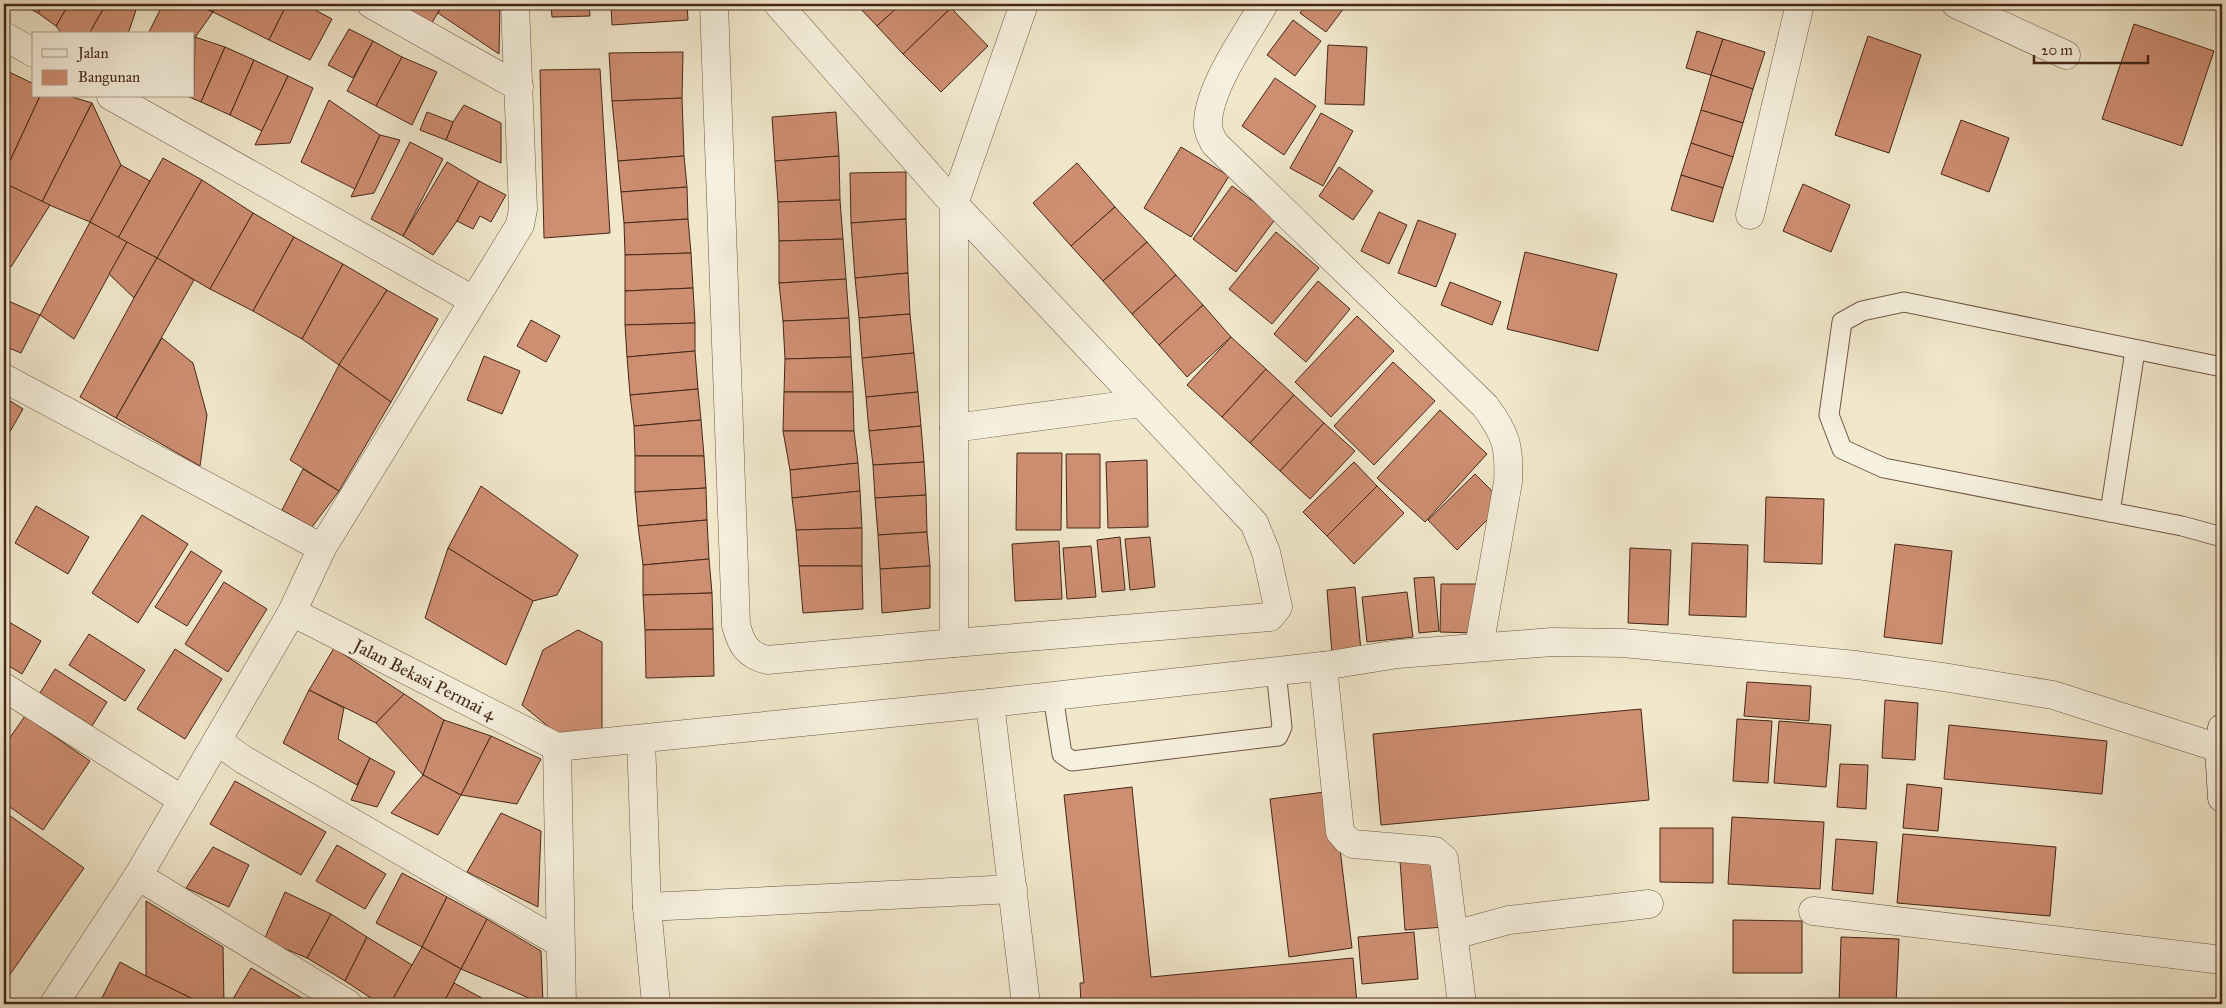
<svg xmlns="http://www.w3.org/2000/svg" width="2226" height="1008" viewBox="0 0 2226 1008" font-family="'IM FELL Great Primer',serif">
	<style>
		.building { fill: #ce8e72; stroke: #462617 }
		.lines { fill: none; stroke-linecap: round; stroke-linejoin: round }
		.lane-casing { stroke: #715644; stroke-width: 21 }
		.street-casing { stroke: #715644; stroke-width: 29 }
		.secondary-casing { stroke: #462617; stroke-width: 29 }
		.lane { stroke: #f6f0de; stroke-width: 19 }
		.street { stroke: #f6f0de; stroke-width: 28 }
		.secondary { stroke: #f6f0de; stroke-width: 28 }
		.labels { text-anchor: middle; stroke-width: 5; stroke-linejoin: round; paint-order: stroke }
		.street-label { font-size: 18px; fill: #462617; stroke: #f6f0de }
	</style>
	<rect width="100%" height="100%" fill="#f1e8cc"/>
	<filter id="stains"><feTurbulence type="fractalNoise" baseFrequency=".004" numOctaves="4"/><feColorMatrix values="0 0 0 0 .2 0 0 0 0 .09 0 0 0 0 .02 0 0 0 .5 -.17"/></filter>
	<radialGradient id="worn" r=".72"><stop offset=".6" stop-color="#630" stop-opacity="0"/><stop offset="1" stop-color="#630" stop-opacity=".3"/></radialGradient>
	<g class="building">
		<path d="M20,4H43L38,13Z"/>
		<path d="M43,4H69L56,26L38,13Z"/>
		<path d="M69,4H106L89,34H62L56,26Z"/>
		<path d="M106,4H138L128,34H89Z"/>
		<path d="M163,4H195L213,12L194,39V34H148Z"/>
		<path d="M195,4H218L213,12Z"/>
		<path d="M218,4H287L269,40L213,12Z"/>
		<path d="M287,4H304L332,19L310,60L269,40Z"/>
		<path d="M398,4H443L430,26Z"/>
		<path d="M443,4H500L499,54L438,13Z"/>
		<path d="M551,4H589L590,16L552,17Z"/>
		<path d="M611,4H687L688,20L612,25Z"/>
		<path d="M856,4H901L877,26Z"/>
		<path d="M901,4H948L951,8L903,54L877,26Z"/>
		<path d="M1307,4H1347L1326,32L1300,13Z"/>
		<path d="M951,8L988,46L941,92L903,54Z"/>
		<path d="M1293,20L1321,41L1295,76L1267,55Z"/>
		<path d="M2134,24L2214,51L2182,146L2102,119Z"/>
		<path d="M349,29L373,41L353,78L328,65Z"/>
		<path d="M1697,31L1723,39L1711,75L1686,68Z"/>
		<path d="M1868,36L1921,55L1889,153L1835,135Z"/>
		<path d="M195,37L225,47L201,102L187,96H194Z"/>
		<path d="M1723,39L1765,52L1753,89L1711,75Z"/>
		<path d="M373,41L402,57L376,106L347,91Z"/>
		<path d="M1328,45L1367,47L1364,105L1325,104Z"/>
		<path d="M225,47L254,60L230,115L201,102Z"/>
		<path d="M683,52L682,98L612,101L609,53Z"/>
		<path d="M402,57L437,72L412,125L376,106Z"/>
		<path d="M254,60L288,76L262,131L230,115Z"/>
		<path d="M600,69L610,233L544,238L540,70Z"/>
		<path d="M5,70L34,84V96H40L4,174Z"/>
		<path d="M1711,75L1753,89L1743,123L1701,110Z"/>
		<path d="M288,76L313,88L290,143L255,145Z"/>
		<path d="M1275,78L1316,106L1284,155L1242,126Z"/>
		<path d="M40,96H69L92,103L42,202L4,183V174Z"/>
		<path d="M682,98L684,156L618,161L612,101Z"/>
		<path d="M329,100L380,135L355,189L301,162Z"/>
		<path d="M92,103L121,165L90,222L42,202Z"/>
		<path d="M464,105L501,123V163L446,140L453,122Z"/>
		<path d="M1701,110L1743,123L1733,157L1691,143Z"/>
		<path d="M427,112L453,122L446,140L420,130Z"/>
		<path d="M836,112L839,156L775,161L772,117Z"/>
		<path d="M1321,113L1353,131L1323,186L1290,168Z"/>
		<path d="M1961,120L2009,138L1989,192L1941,174Z"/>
		<path d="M380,135L400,140L374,193L351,197Z"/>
		<path d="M410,142L443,159L403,236L371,219Z"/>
		<path d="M1691,143L1733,157L1723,188L1681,175Z"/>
		<path d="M1181,147L1229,176L1191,237L1144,208Z"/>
		<path d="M684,156L687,187L621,192L618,161Z"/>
		<path d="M839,156L840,200L778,202L775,161Z"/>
		<path d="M163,158L202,180L157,258L118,238Z"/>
		<path d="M447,162L479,181L457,221L433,255L403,236Z"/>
		<path d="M1077,163L1115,207L1071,246L1033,203Z"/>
		<path d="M121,165L150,181L118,238L90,222Z"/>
		<path d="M1339,167L1373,191L1353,220L1319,196Z"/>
		<path d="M906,172V219L851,223L850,173Z"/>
		<path d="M1681,175L1723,188L1713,222L1671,210Z"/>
		<path d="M202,180L253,213L210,289L157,258Z"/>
		<path d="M479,181L506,195L491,222L480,216L473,229L457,221Z"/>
		<path d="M4,183L50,205L11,267L4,264Z"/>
		<path d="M1803,184L1850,205L1831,252L1783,231Z"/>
		<path d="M1232,186L1276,218L1236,272L1193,239Z"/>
		<path d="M687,187L688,219L624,223L621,192Z"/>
		<path d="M840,200L843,239L779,241L778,202Z"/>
		<path d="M1115,207L1147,242L1103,281L1071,246Z"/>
		<path d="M1379,212L1407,225L1389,264L1361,251Z"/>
		<path d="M253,213L294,237L253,311L210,289Z"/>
		<path d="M688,219L691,253L625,255L624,223Z"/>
		<path d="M906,219L908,273L855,278L851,223Z"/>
		<path d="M1418,220L1456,234L1436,287L1398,273Z"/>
		<path d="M90,222L127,242L74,339L40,315Z"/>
		<path d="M1276,232L1319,268L1272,324L1229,289Z"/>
		<path d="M294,237L343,264L302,339L253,311Z"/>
		<path d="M843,239L846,279L779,283V241Z"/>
		<path d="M127,242L157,258L134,298L109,274Z"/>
		<path d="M1147,242L1176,275L1132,314L1103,281Z"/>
		<path d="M1525,252L1617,274L1598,351L1507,329Z"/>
		<path d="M691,253L693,288L625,291V255Z"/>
		<path d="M157,258L194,280L116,418L80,397L134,298Z"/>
		<path d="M343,264L387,290L339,365L302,339Z"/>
		<path d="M908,273L910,314L859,318L855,278Z"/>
		<path d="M1176,275L1203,305L1159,345L1132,314Z"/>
		<path d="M846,279L849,318L783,321L779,283Z"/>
		<path d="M1318,281L1350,309L1306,362L1274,334Z"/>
		<path d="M1450,282L1501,302L1492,325L1441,305Z"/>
		<path d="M693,288L695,323L625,325V291Z"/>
		<path d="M387,290L438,319L391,402L339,365Z"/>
		<path d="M4,299L40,315L21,353L4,346Z"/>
		<path d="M1203,305L1231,337L1187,377L1159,345Z"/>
		<path d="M910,314L914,353L862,358L859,318Z"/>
		<path d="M1357,316L1394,351L1331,417L1295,382Z"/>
		<path d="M849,318L851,357L785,359L783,321Z"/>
		<path d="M531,320L560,336L546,362L517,346Z"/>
		<path d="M695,323V351L627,357L625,325Z"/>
		<path d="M1231,337L1266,369L1222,417L1187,385Z"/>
		<path d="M162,338L193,363L207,415L200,466L116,418Z"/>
		<path d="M695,351L698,389L630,395L627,357Z"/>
		<path d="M914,353L918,392L866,397L862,358Z"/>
		<path d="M484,356L520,371L502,414L467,400Z"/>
		<path d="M851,357L853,392H784L785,359Z"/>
		<path d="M1393,362L1435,401L1374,465L1334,426Z"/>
		<path d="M339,365L391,402L339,491L290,460Z"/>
		<path d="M1266,369L1294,395L1250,443L1222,417Z"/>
		<path d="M698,389L701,420L634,426L630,395Z"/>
		<path d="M784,392H853L854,431H783Z"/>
		<path d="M918,392L921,426L869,431L866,397Z"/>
		<path d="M1294,395L1324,423L1280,471L1250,443Z"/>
		<path d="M4,397L23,409L4,442Z"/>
		<path d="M1440,410L1487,454L1425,522L1377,478Z"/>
		<path d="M701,420L704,456H635L634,426Z"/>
		<path d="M1324,423L1355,451L1310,499L1280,471Z"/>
		<path d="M921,426L924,462L873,465L869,431Z"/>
		<path d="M783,431H854L858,463L790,470Z"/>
		<path d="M1017,453H1062L1061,530H1016Z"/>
		<path d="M1066,454H1100V528H1067Z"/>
		<path d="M635,456H704L706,488L635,492Z"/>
		<path d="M1147,460L1148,527L1108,528L1106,462Z"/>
		<path d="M924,462L926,495L875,498L873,465Z"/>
		<path d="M1354,462L1377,486L1327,536L1303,512Z"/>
		<path d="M858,463L860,491L792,498L790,470Z"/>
		<path d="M303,469L339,491L312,527L282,510Z"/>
		<path d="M1475,474L1504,503L1457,550L1428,520Z"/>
		<path d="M481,486L578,555L557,595L533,601L448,548Z"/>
		<path d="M1377,486L1404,513L1354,564L1327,536Z"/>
		<path d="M706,488L707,520L638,526L635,492Z"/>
		<path d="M860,491L862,528L796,530L792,498Z"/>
		<path d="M926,495L927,532L878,535L875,498Z"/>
		<path d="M1766,497L1824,499L1822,564L1764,562Z"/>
		<path d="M36,506L89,537L68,574L15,543Z"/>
		<path d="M142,515L188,544L138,623L92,593Z"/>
		<path d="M707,520L709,559L643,565L638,526Z"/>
		<path d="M862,528V566H799L796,530Z"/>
		<path d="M927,532L930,566L880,569L878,535Z"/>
		<path d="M1120,537L1125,590L1102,592L1097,540Z"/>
		<path d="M1150,537L1155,587L1130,590L1125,539Z"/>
		<path d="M1059,541L1062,599L1015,601L1012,544Z"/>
		<path d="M1692,543L1748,545L1746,617L1689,615Z"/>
		<path d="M1895,544L1952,551L1942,644L1884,637Z"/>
		<path d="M1091,546L1096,597L1067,599L1063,548Z"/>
		<path d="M448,548L533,601L506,665L425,618Z"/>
		<path d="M1630,548L1671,550L1668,625L1628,623Z"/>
		<path d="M191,551L222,571L187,626L155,607Z"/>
		<path d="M709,559L712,593L643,595V565Z"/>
		<path d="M799,566H862L863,609L803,613Z"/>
		<path d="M930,566V608L882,613L880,569Z"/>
		<path d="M1434,577L1439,631L1419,633L1414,578Z"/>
		<path d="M224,582L267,609L228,672L185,644Z"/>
		<path d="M1441,584H1477L1476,633L1440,632Z"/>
		<path d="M1355,587L1361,651L1332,654L1327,590Z"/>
		<path d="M1407,592L1413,637L1367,642L1362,597Z"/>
		<path d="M712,593L713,629L645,630L643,595Z"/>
		<path d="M4,619L41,641L22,674L4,663Z"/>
		<path d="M713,629L714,676L646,678L645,630Z"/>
		<path d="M578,630L602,642V734L561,737L522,705L543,650Z"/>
		<path d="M89,634L145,670L125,701L69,665Z"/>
		<path d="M334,648L404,694L376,723L309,690Z"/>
		<path d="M175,649L222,679L185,739L137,709Z"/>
		<path d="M55,669L107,702L92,726L40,693Z"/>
		<path d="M1747,682L1811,686L1809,721L1744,716Z"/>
		<path d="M309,690L344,708L338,739L370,758L357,785L283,743Z"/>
		<path d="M404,694L444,720L423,775L376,723Z"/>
		<path d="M1885,700L1918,703L1915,760L1882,758Z"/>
		<path d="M1641,709L1649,800L1381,825L1373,734Z"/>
		<path d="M25,716L90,761L43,830L4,803V746Z"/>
		<path d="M1737,719L1772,721L1768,783L1733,781Z"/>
		<path d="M444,720L491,736L461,795L423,775Z"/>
		<path d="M1779,721L1831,725L1826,787L1774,783Z"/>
		<path d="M1949,725L2107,741L2102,794L1944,779Z"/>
		<path d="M491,736L541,759L517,804L461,795Z"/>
		<path d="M370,758L395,772L377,807L351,800Z"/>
		<path d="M1840,764L1868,765L1866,809L1837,807Z"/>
		<path d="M423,775L461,795L438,835L391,813Z"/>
		<path d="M235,781L326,832L301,875L210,824Z"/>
		<path d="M1907,784L1942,788L1938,831L1903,828Z"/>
		<path d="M1132,787L1151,977L1353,958L1357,1004H1081L1080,983H1084L1064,795Z"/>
		<path d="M1333,791L1352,948L1289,957L1270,799Z"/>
		<path d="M501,813L541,831L538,907L467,872Z"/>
		<path d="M9,815L84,868L4,983V822Z"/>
		<path d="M1732,817L1824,822L1820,889L1728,884Z"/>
		<path d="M1660,828H1713V883L1660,882Z"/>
		<path d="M1903,834L2056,847L2050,916L1897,903Z"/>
		<path d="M1836,839L1877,842L1873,894L1832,890Z"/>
		<path d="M337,845L386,874L365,909L316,881Z"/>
		<path d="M213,847L249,865L229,907L186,888Z"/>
		<path d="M1439,858L1444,927L1405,930L1400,861Z"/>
		<path d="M402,873L447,897L422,947L376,923Z"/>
		<path d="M285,892L331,914L307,958L264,940Z"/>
		<path d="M447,897L487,919L461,969L422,947Z"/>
		<path d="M146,901L223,947L224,1004H203L146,976Z"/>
		<path d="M331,914L367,937L345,981L307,958Z"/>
		<path d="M487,919L541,951L543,1004L461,969Z"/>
		<path d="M1733,920L1802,921V973H1733Z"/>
		<path d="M1414,932L1418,979L1362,984L1358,937Z"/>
		<path d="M367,937L412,965L390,1004H380L345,981Z"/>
		<path d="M1841,937L1899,939L1896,1004H1839Z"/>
		<path d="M422,947L461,969L443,1004H390Z"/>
		<path d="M120,962L146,976L203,1004H99Z"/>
		<path d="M251,968L312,1004H230Z"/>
		<path d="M454,983L493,1004H443Z"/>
	</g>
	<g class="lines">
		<defs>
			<g id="lane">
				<path d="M2222,367L1904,302L1862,311L1842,322L1829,415L1842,449L1884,468L2182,526L2222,537"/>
				<path d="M2110,512L2135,351"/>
				<path d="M1053,696L1062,754L1072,761L1278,736L1282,727L1276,671"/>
			</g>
			<g id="street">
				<path d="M371,4L519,87"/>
				<path d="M714,4L736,625C741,644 747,655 767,660L954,643"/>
				<path d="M778,4L954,204L1254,523L1266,552L1278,607L1270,617L954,643V204L1024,4"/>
				<path d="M1264,4C1246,35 1209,87 1208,122C1207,130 1211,137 1215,144L1485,406C1506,434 1510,447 1508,482L1479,647"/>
				<path d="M1956,4L2066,55"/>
				<path d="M4,36L34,53"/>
				<path d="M111,96L473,300"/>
				<path d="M1750,215L1800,4"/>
				<path d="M4,378L322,548"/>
				<path d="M954,428L1141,403"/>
				<path id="s1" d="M292,612L557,747"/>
				<path d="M1323,666L1340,832L1346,839L1353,844L1435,851L1444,859L1462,1004"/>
				<path d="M4,687L181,799"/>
				<path d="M990,703L1026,1004"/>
				<path d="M641,739L647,907L656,1004"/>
				<path d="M217,741L244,760L560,943"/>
				<path d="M557,747L990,703L1323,666L1398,654L1552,642L1623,643L1856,665L1943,677L2053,695L2219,748"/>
				<path d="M557,747L562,1004"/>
				<path d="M138,876L348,1004"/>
				<path d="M647,907L1013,889"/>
				<path d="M1813,911L2222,960"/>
				<path d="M1454,935L1509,920L1649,904"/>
				<path d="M54,1004L138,876L292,612L322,548L520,225L523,209L515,4"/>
			</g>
			<path id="secondary" d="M2222,728L2219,748L2222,798"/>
		</defs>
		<use href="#lane" class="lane-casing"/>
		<use href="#street" class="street-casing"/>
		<use href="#secondary" class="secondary-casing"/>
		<use href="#lane" class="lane"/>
		<use href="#street" class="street"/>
		<use href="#secondary" class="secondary"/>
	</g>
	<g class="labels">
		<g class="street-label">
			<text dy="6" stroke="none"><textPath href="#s1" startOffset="149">Jalan Bekasi Permai 4</textPath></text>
		</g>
	</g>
	<rect width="2226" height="1008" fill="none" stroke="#f1e8cc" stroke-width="20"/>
	<rect x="5" y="5" width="2216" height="998" fill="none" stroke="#462617" stroke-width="2.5"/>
	<rect x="10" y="10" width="2206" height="988" fill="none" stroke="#462617"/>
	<rect x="32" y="32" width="162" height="65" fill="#f6f0de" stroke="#b09f8e"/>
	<rect x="42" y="49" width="25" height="8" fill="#f6f0de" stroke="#b09f8e"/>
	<text x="78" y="58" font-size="15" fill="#462617">Jalan</text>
	<rect x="42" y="70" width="25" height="15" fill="#ce8e72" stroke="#b09f8e"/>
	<text x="78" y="82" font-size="15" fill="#462617">Bangunan</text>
	<path d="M2034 55v8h114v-8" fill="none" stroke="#462617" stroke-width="2.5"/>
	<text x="2041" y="55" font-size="15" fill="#462617" stroke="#f6f0de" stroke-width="4" paint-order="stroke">20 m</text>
	<rect width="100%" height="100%" filter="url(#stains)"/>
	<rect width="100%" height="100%" fill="url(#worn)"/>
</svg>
